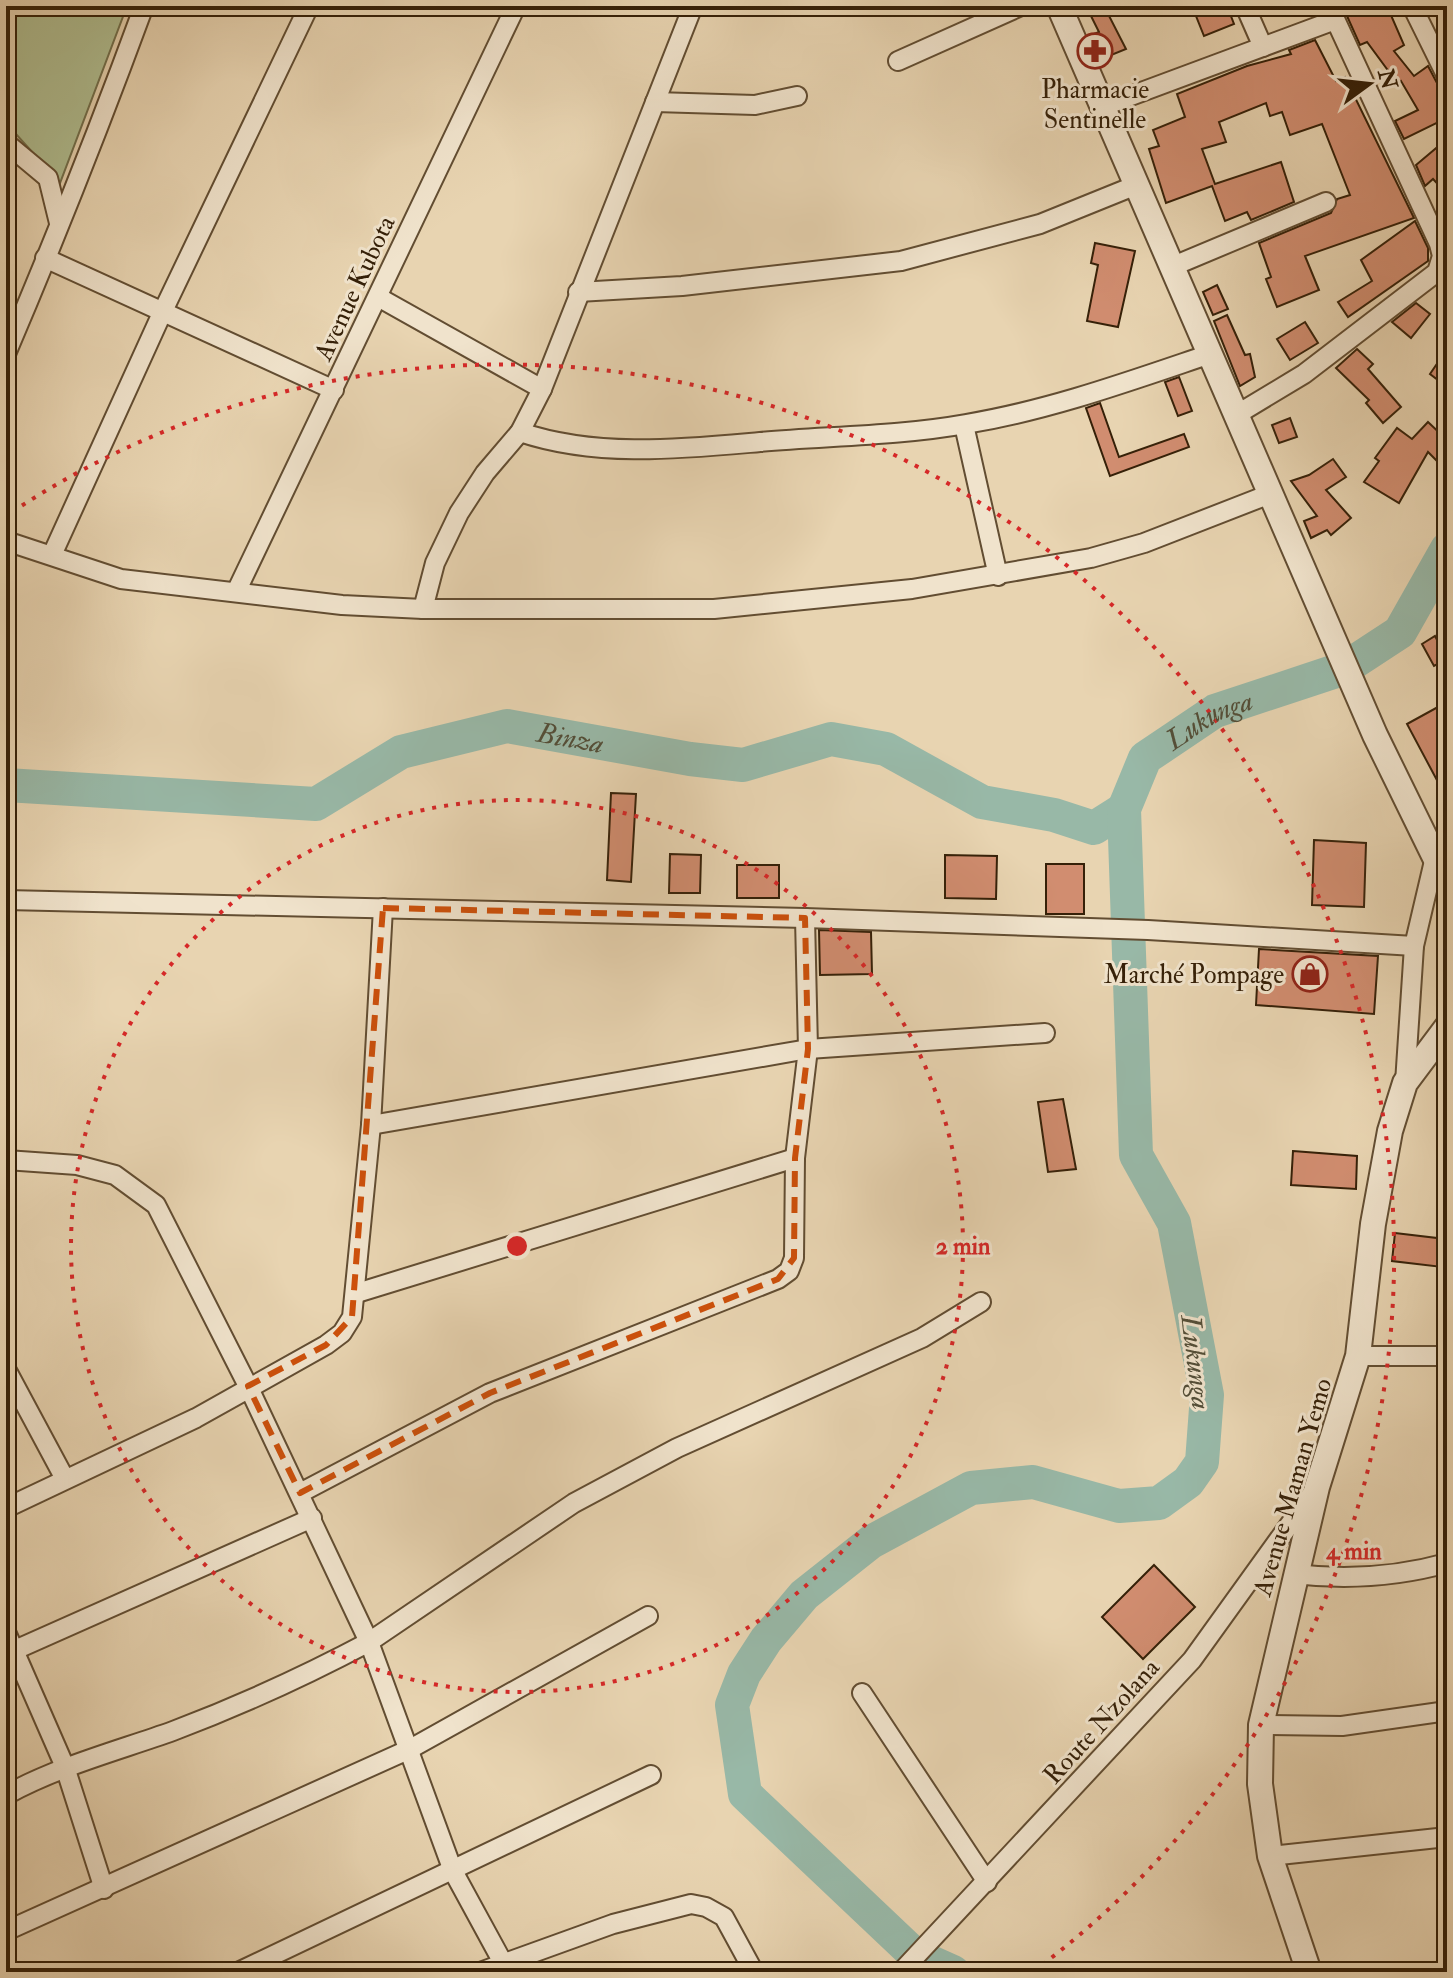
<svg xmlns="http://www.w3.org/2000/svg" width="1453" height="1978" viewBox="0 0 1453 1978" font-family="'IM FELL Double Pica',serif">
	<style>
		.green { fill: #b0be91; stroke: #726f4c; stroke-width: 2 }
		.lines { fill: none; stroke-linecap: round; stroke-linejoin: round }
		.river { stroke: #98b8a7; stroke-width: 34 }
		.building { fill: #d18d70; stroke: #352008; stroke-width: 2 }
		.minor-casing { stroke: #624d32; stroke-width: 22 }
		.tertiary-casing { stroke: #624d32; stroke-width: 28 }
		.minor { stroke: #f0e3cc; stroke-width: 18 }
		.tertiary { stroke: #f0e3cc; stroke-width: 24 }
		.marked { fill: none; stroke: #cd500b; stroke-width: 6; stroke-dasharray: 16 10; stroke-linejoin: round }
		.ring { fill: none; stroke: #d62828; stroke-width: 4; stroke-dasharray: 4 8 }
		.labels { text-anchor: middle; stroke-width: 6; stroke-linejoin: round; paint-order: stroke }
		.poi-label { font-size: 26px; fill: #352008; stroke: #f0e3cc }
		.street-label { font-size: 26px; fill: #352008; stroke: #f0e3cc }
		.water-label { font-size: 28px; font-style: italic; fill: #534e38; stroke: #f0e3cc }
		.centre { fill: #d62828; stroke: #f0e3cc; stroke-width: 4 }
		.ring-label { font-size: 24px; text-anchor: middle; font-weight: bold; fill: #d62828; stroke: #f0e3cc; stroke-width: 6; stroke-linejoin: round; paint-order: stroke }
	</style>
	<rect width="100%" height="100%" fill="#e8d4b1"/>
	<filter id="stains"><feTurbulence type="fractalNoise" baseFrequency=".0025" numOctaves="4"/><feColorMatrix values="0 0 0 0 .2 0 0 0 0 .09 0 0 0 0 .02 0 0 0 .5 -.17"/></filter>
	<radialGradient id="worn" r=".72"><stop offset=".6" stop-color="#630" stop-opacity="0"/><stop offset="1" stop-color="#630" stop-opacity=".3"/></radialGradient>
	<path class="green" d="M6,6H127L60,183L6,123Z"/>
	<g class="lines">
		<g class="river">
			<path id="s1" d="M6,785L316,804L401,752L507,726L690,759L743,765L831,739L886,749L982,802L1054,815L1094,828L1124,809"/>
			<path id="s2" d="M953,1972L915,1955L745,1794L732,1705L744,1674L766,1640L804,1595L871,1542L971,1488L1033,1482L1119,1506L1159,1503L1188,1482L1202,1462L1207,1395L1174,1223L1136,1155L1124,809L1145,758L1215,711L1345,668L1400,632L1447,549"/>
		</g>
	</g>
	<g class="building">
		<path d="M1086,6H1104L1126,49L1099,60L1089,36L1099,32Z"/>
		<path d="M1192,6H1227L1234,24L1204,36Z"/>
		<path d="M1375,6H1387L1404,45L1394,51L1414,76L1428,66L1437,83L1447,89V118L1404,139L1395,121L1418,110L1401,81L1398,84L1367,42L1360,45L1347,16Z"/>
		<path d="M1315,40L1336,81L1345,77L1414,218L1305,256L1319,290L1277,307L1266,279L1271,277L1259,243L1331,213L1337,199L1350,195L1322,124L1290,135L1282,112L1270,116L1266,103L1219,122L1226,142L1202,149L1215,184L1281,162L1294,202L1251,220L1247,212L1225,221L1212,186L1166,203L1149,149L1159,146L1153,130L1185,117L1177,94L1247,66L1291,54L1289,50Z"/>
		<path d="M1447,139V194L1433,179L1425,186L1416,165Z"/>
		<path d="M1415,221L1428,248V261L1348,317L1338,302L1372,281L1361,260Z"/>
		<path d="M1095,243L1135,251L1118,327L1087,321L1098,265L1091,263Z"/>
		<path d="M1217,285L1228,309L1213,315L1203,292Z"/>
		<path d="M1416,303L1430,314L1411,338L1392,322Z"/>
		<path d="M1227,315L1245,355L1250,354L1255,377L1240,386L1214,321Z"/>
		<path d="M1305,322L1318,343L1290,360L1277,339Z"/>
		<path d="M1357,349L1373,364L1368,369L1401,407L1383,423L1366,403L1369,400L1336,368Z"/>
		<path d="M1447,349V387L1430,374Z"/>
		<path d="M1179,377L1192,411L1178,416L1165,382Z"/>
		<path d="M1100,403L1119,457L1184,434L1189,447L1110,476L1086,408Z"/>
		<path d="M1290,418L1297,437L1279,443L1272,425Z"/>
		<path d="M1428,422L1447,440V450L1437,461L1428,452L1399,503L1364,482L1379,461L1375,458L1397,428L1412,439Z"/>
		<path d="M1333,459L1346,477L1326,490L1351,518L1331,535L1327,530L1311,538L1304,521L1317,516L1291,481L1309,475Z"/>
		<path d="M1435,636L1447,659L1434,666L1422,644Z"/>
		<path d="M1447,702V799L1407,724Z"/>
		<path d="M611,793L636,794L631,882L607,880Z"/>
		<path d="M1314,840L1366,843L1364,907L1312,905Z"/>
		<path d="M670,854L701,855L700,893H669Z"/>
		<path d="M945,855L997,856L996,899L945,898Z"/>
		<rect x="1046" y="864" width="38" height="50"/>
		<rect x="737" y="865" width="42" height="33"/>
		<path d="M819,930L871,932L872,974L820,975Z"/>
		<path d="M1259,949L1378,956L1374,1014L1256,1005Z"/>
		<path d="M1063,1099L1076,1169L1048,1172L1038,1102Z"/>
		<path d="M1293,1151L1357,1156L1356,1189L1291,1185Z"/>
		<path d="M1395,1233L1445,1239L1442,1267L1392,1261Z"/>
		<path d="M1154,1565L1195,1607L1143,1659L1102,1617Z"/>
	</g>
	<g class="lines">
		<defs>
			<g id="minor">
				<path d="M1245,6L1263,47"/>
				<path d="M1412,6L1447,77"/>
				<path d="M898,61L1021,6"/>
				<path d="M655,102L755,105L797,96"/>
				<path d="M1101,107L1335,20"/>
				<path d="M6,143L48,178L59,223"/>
				<path d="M45,258L334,390"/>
				<path d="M1171,267L1326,202"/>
				<path d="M578,292L682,286L901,261L1040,224L1134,186"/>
				<path d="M378,297L542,389"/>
				<path d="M6,354C55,239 101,123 144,6"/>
				<path d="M1236,415L1304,374L1437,272L1442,256L1439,244L1329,6"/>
				<path d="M964,425L998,576"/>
				<path d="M520,432C597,458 681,449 760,442C828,436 899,436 966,424C1050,410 1130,381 1210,354"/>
				<path d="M6,541L121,579L342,605L423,609H714L912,589L1091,558L1144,543L1270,494"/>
				<path d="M52,555L163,311L309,6"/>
				<path d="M237,590L516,6"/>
				<path d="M423,609L435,563L459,513L485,473L520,432L542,389L693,6"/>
				<path d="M6,900L805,918L1148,930L1414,946"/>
				<path d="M1405,1083L1414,946L1434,861"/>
				<path d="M371,1125L808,1049L1045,1033"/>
				<path d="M6,1160L77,1165L115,1175L156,1205L248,1386L369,1642L453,1871L508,1972"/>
				<path d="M357,1293L795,1158"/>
				<path d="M1358,1356H1447"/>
				<path d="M6,1369L65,1479"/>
				<path d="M300,1493L490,1393L778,1279L789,1271L794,1258L795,1158L808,1049L805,918"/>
				<path d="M6,1508L196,1418L326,1345L342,1333L352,1317L371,1125L383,908"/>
				<path d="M1294,1574C1346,1580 1397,1577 1447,1563"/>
				<path d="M6,1632L65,1767L104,1889"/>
				<path d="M6,1654L312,1518"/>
				<path d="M862,1693L987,1882"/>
				<path d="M1261,1725L1342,1726L1447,1711"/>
				<path d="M6,1795C59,1766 117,1751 173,1731C239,1706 307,1675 369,1642L574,1503L677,1448L922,1338L981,1302"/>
				<path d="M1270,1856L1447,1837"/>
				<path d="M6,1931L410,1749L648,1616"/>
				<path d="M238,1972L651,1775"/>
				<path d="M480,1972L613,1924L691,1904L706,1907L724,1917L754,1972"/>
				<path d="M901,1972L1192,1660L1313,1492"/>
			</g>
			<g id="tertiary">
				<path d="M1059,6L1375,735L1447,882"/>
				<path d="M1309,1972L1270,1856L1260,1784L1261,1725L1317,1487L1358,1356L1373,1224L1390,1131L1405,1083L1447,1027"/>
			</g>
		</defs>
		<use href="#minor" class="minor-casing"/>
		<use href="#tertiary" class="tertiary-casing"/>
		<use href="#minor" class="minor"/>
		<use href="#tertiary" class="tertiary"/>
	</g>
	<path class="marked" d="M383,908L805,918L808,1049L795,1158L794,1258L778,1279L490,1393L300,1493L248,1386L326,1345L352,1317Z"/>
	<g class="ring">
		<circle cx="517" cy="1246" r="446"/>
		<path d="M12 512A891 891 0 0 1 1034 1971"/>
	</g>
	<defs>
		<symbol id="pharmacy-ring" viewBox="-11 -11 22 22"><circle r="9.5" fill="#f0e3cc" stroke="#8f2418" stroke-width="1.5"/><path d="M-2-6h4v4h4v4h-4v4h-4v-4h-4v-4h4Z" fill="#8f2418"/></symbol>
		<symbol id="shop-ring" viewBox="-11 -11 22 22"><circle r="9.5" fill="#f0e3cc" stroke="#8f2418" stroke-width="1.5"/><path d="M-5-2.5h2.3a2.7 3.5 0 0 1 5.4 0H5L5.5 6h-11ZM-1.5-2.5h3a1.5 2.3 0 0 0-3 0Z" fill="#8f2418"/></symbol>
	</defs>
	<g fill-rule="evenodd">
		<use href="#pharmacy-ring" x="1075" y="31" width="40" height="40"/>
		<use href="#shop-ring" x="1290" y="954" width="40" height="40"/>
	</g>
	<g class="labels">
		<g class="poi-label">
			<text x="1095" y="98">Pharmacie<tspan x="1095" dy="30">Sentinelle</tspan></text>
			<text x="1284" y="983" text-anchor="end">Marché Pompage</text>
		</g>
		<g class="street-label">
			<text transform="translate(354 288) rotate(-65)" y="9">Avenue Kubota</text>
			<text transform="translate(1292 1487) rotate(-74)" y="9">Avenue Maman Yemo</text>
			<text transform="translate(1101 1721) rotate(-48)" y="9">Route Nzolana</text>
		</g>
		<g class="water-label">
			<text dy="10" stroke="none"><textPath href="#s2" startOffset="1746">Lukunga</textPath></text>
			<text dy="10" stroke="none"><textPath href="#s1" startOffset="584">Binza</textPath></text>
			<text transform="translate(1197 1362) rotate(83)" y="10">Lukunga</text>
		</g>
	</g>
	<circle cx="517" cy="1246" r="12" class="centre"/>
	<g class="ring-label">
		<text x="963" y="1254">2 min</text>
		<text x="1354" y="1559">4 min</text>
	</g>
	<rect width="1453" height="1978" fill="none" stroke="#e8d4b1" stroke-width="32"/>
	<rect x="8" y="8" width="1437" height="1962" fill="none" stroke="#352008" stroke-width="4"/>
	<rect x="16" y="16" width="1421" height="1946" fill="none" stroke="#352008" stroke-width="2"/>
	<g transform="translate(1369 84) rotate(75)" stroke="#f0e3cc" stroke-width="6" paint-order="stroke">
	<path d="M0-6L14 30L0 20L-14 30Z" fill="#352008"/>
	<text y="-12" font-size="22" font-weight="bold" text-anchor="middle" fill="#352008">N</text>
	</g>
	<rect width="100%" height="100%" filter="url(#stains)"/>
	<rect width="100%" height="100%" fill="url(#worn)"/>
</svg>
